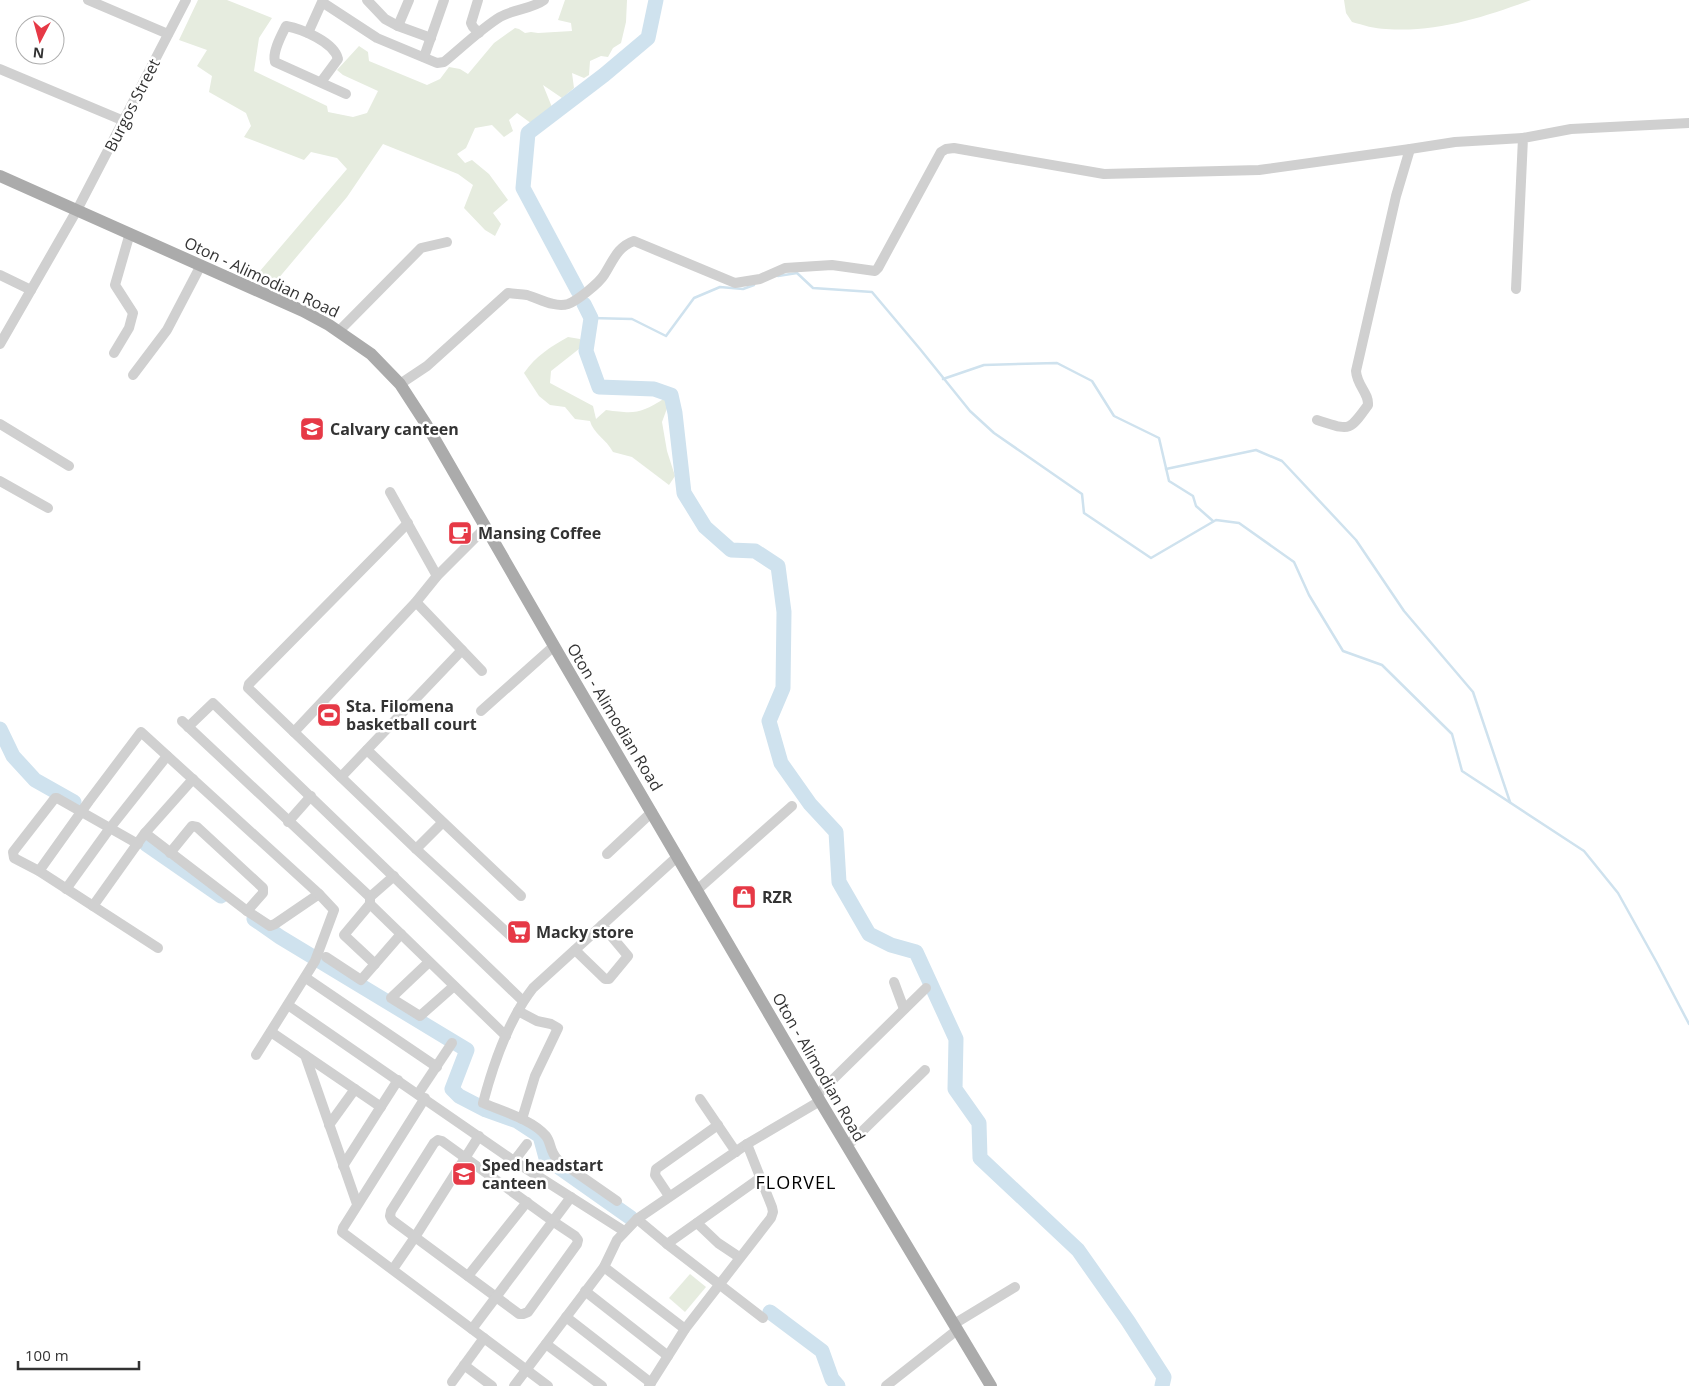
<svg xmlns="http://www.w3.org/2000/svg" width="1689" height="1386" viewBox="0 0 1689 1386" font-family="'Open Sans',sans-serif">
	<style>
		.green { fill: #e6ecdf }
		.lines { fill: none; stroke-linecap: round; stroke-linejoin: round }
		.stream { stroke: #cfe2ee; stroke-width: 2.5 }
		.river { stroke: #cfe2ee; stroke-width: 15 }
		.minor { stroke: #d0d0d0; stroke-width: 10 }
		.major { stroke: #ababab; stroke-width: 12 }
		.labels { text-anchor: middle; stroke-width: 5; stroke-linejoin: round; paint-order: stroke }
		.street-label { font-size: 16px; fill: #333; stroke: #fff }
		.poi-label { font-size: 16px; font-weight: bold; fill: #333; stroke: #fff; text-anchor: start }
		.neighbourhood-label { font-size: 18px; letter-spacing: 1px; fill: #000; stroke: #fff }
	</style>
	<rect width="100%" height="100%" fill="#fff"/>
	<g class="green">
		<path d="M198,0H227L272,18L259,38L254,71L327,106L328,112L353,117L367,113L378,91L343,75L337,70L359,46L368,52L369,61L427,85L440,79L449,67L460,69L468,74L494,43L515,28L519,29L525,33L531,32L538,33L572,31L571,23L558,20L565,0H627L626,22L621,43L613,48L608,57L601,56L590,61L589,75L584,78L572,73L574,88L562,98L543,85L556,117L539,129L517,113L509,120L513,131L504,137L492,125L475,128L466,148L457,154L465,163L472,160L489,174L508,200L493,213L501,224L495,236L485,230L464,208L473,185L458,174L383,144L347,197L272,286L254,278L347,169L337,158L311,152L304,160L244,137L251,126L246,113L209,92L212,76L197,66L207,50L179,40Z"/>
		<path d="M1344,0H1531C1485,17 1436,33 1386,29C1375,29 1363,25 1352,22L1346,13Z"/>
		<path d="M568,337L580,339L584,345L551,371L550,383L593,406L596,419L606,410C635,414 640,414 665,398L669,403L662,422L667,451L675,476L669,485L632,457L613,452C606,439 593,433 590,421L575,419L565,407L550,405L539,396L524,373C536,356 550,347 568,337Z"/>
		<path d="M329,702L342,712L330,728L317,717Z"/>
		<path d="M690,1274L706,1287L685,1312L669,1298Z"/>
	</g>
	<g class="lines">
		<g class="stream">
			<path d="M778,276L797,273L813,288L872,292L920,349L970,411L994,433L1082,494L1084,513L1151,558L1216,520L1239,523L1294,562L1309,595L1343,651L1382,665L1452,734L1462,771L1584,851L1618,893L1657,963L1689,1024"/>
			<path d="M591,318L632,319L666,336L694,298L720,287L743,289L754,285"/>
			<path d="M943,379L984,365L1057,363L1092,381L1114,416L1159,438L1169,481L1193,496L1196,506L1213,521"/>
			<path d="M1166,469L1256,450L1282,461L1356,540L1404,611L1473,692L1510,802"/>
		</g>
		<g class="river">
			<path d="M578,291L523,188L528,133L604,75L648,38L656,0"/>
			<path d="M584,304L591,318L586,351L599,387L654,389L671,395L675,413L684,493L705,527L731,550L755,551L778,566L784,612L783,688L769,721L781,763L810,804L836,832L839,882L869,934L891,945L916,952L956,1039L955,1089L979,1123L980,1158L1078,1250L1128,1321L1164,1377L1162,1386"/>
			<path d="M0,729L13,756L35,780L74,802"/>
			<path d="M146,844L221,896"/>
			<path d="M254,919L280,937L467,1050L452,1089L459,1096L486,1110L517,1121L540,1136L546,1158L631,1218"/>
			<path d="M770,1312L822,1351L832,1379L838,1386"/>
		</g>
		<g class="minor">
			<path d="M88,0L168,34"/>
			<path d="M367,0L385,19L398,26L431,38"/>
			<path d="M478,0L471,23L473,27L479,33"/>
			<path d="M398,26L409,0"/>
			<path d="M308,33L322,2L377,38L437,63L444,62C461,48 482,28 500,17C514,9 532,9 544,0"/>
			<path d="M424,57L444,0"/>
			<path d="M0,69L124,121"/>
			<path d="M321,82L338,59C334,42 302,29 286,26C281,36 272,52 275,62L346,94"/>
			<path d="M1410,149L1455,142L1523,138"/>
			<path d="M0,275L31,290"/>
			<path d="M1516,289L1523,138L1571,129L1689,123"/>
			<path d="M339,331L421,248L447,242"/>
			<path d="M0,344L77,210L186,0"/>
			<path d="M114,353L129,328L133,313L115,285L130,233"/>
			<path d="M133,375L167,330L201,265"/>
			<path d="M400,384L427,366L508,293C514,294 521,294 527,295C540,299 555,308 568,304C577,301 599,283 604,275C613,261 617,247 634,241L735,283L760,279L785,268L832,265L875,271L878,268L941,152L946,149L954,148L1104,174L1259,170L1410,149L1396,196L1356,371C1357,386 1369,393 1368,405C1348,433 1350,430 1317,420"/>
			<path d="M0,424L69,466"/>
			<path d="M0,481L48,508"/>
			<path d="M390,492L437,576"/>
			<path d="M408,523L249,684L248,688L416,849L513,938"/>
			<path d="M416,602L482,671"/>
			<path d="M481,711L554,646"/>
			<path d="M182,721L370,897V904L506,1036"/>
			<path d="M188,727L213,703L523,1001"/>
			<path d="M294,732L416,602L437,576L486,527"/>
			<path d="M367,750L521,896"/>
			<path d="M341,777L462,650"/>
			<path d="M288,822L311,796"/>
			<path d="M145,833L247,911L270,926L275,924L319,894"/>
			<path d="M138,844L57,798H55L13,852L14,858L39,871L158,948"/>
			<path d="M416,849L442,823"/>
			<path d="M170,853L192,826L197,827L263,888V893L247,911"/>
			<path d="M607,854L652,812"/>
			<path d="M39,871L89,801L141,732L319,894L334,910L315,961L256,1055"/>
			<path d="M66,889L110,828L167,756"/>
			<path d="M697,890L792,806"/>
			<path d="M370,897L394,876"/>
			<path d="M370,904L344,935L375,964"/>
			<path d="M93,906L145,833L193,779"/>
			<path d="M575,950L605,979H609L628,956L602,925"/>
			<path d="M326,957L361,980L401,934"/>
			<path d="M429,962L391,998L420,1016L454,986"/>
			<path d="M306,978L437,1067"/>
			<path d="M894,982L904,1009"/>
			<path d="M288,1005L514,1161L624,1231"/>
			<path d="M518,1011L537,1021L551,1024L558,1028L535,1076L522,1119"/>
			<path d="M271,1032L381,1107"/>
			<path d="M305,1055L357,1204"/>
			<path d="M418,1094L452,1043"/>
			<path d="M817,1095L926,988"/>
			<path d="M425,1098L343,1228L342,1232L548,1386"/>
			<path d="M700,1099L736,1152"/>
			<path d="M329,1125L355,1089"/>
			<path d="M438,1140L442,1141L554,1222L575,1236L578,1240L577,1244L528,1312L523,1314H519L392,1220L390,1216L391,1211L434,1143Z"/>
			<path d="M847,1146L925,1070"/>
			<path d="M514,1161L527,1144"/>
			<path d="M343,1166L398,1080"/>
			<path d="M669,1196L655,1175L656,1169L718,1125"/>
			<path d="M617,1201L558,1160C549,1151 552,1144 546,1136C533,1120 502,1111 483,1103C493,1065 509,1019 533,988L678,856"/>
			<path d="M637,1219L667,1244L763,1318"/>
			<path d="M697,1223L718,1243L739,1257"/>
			<path d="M667,1244L760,1178"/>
			<path d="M604,1267L685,1329"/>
			<path d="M393,1269L415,1237L479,1136"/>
			<path d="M468,1276L527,1202"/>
			<path d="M585,1291L668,1356"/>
			<path d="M566,1317L651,1383"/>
			<path d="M954,1324L1015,1287"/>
			<path d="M472,1329L571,1197"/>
			<path d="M546,1344L602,1386"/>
			<path d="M464,1365L492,1386"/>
			<path d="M452,1382L484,1338"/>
			<path d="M514,1386L604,1267L617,1240L637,1219L747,1144L820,1101"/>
			<path d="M649,1386L685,1329L771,1218L773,1212L772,1207L747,1144"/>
			<path d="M886,1386L957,1330"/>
		</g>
		<path class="major" d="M0,176L303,311L329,325L371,354L400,384L426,424L561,658L820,1101L991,1386"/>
	</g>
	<defs>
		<symbol id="school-square" viewBox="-11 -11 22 22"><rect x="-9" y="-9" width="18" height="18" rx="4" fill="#e63946" stroke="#fff"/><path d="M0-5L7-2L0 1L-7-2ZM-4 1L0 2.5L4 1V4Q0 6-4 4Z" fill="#fff"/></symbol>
		<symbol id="cafe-square" viewBox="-11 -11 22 22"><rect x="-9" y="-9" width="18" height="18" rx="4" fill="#e63946" stroke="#fff"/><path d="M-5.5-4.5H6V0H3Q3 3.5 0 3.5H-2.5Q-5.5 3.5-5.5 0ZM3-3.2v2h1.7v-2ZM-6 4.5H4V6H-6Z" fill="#fff"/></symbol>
		<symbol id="stadium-square" viewBox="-11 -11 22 22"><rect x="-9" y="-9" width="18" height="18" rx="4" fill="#e63946" stroke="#fff"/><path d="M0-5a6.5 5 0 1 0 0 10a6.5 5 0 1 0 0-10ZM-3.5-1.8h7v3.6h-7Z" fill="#fff"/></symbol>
		<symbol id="shop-square" viewBox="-11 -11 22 22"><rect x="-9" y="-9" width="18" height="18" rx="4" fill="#e63946" stroke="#fff"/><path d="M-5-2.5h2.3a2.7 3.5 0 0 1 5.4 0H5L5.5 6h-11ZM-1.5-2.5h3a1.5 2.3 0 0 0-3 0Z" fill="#fff"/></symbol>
		<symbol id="supermarket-square" viewBox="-11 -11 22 22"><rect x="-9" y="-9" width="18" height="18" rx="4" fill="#e63946" stroke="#fff"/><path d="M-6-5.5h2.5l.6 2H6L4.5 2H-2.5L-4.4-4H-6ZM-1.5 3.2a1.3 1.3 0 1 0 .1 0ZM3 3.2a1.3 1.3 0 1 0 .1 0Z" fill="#fff"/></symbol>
	</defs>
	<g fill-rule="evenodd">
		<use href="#school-square" x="298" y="415" width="28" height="28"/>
		<use href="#cafe-square" x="446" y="519" width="28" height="28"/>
		<use href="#stadium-square" x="315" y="701" width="28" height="28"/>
		<use href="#shop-square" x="730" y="883" width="28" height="28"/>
		<use href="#supermarket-square" x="505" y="918" width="28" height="28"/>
		<use href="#school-square" x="450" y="1160" width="28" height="28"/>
	</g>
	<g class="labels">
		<g class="street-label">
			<text transform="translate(132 105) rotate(-63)" y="6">Burgos Street</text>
			<text transform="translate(262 277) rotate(25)" y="6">Oton - Alimodian Road</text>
			<text transform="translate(615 717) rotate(59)" y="6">Oton - Alimodian Road</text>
			<text transform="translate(819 1067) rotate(60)" y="6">Oton - Alimodian Road</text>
		</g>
		<g class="poi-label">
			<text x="330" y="435">Calvary canteen</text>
			<text x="478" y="539">Mansing Coffee</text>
			<text x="346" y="712">Sta. Filomena<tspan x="346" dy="18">basketball court</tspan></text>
			<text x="762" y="903">RZR</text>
			<text x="536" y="938">Macky store</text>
			<text x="482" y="1171">Sped headstart<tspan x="482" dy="18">canteen</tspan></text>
		</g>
		<g class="neighbourhood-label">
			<text x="796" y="1189">FLORVEL</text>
		</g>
	</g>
	<g transform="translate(40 40) rotate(186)"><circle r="24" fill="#ffffff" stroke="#adadad"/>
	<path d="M0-4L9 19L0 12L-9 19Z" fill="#e63946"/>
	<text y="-8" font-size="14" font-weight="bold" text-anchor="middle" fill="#333333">N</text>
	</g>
	<path d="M18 1361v8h121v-8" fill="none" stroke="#333333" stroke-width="2.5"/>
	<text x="25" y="1361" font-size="15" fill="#333333" stroke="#ffffff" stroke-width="4" paint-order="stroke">100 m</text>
</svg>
